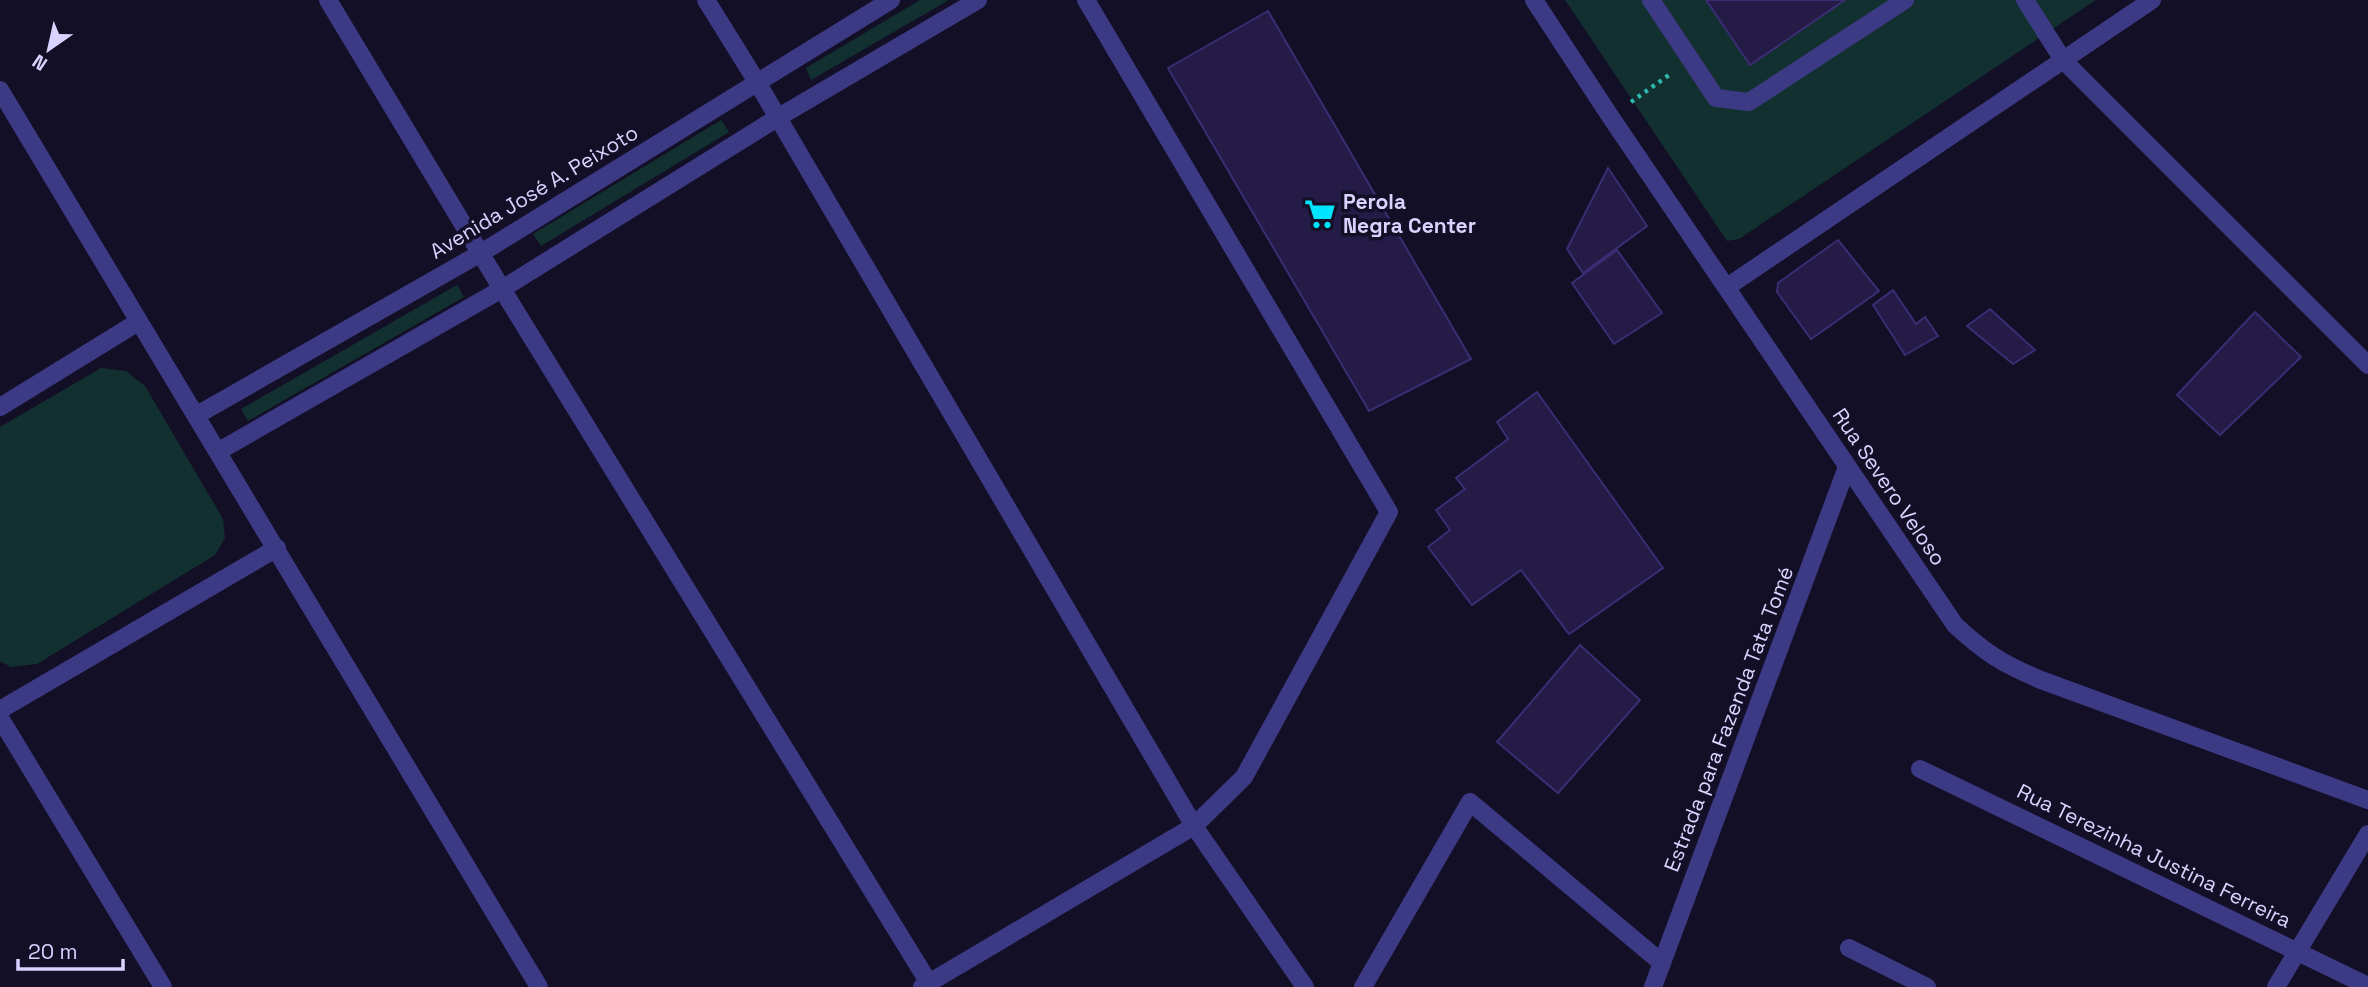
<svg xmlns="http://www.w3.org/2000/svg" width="2368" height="987" viewBox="0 0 2368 987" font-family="'Space Grotesk',sans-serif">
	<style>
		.green { fill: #12302f }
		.building { fill: #241b47; stroke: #3b2d73; stroke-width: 2 }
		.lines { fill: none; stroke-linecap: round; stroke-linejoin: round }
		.path { stroke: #2fb8b0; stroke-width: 4.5; stroke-dasharray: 3.5 5; stroke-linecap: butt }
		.minor { stroke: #3d3a85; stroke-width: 18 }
		.labels { text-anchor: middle; stroke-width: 7; stroke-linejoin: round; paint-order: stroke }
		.street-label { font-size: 21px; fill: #d9d4ff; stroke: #130f26 }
		.poi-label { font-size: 21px; font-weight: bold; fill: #d9d4ff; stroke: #130f26; text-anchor: start }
	</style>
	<rect width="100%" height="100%" fill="#130f26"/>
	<g class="green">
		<path d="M920,0H949L811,80L806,68Z"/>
		<path d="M1565,0H2096L1739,239L1727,241Z"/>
		<path d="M721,120L729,132L541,246L533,234Z"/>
		<path d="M457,285L464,297L248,421L241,409Z"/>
		<path d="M101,368L126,371L145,386L223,519L225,538L215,555L37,664L11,667L0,661V427Z"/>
	</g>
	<g class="building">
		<path d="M1706,0H1845L1750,65Z"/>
		<path d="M1268,11L1471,359L1369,411L1168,68Z"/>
		<path d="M1608,168L1647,226L1583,273L1567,249Z"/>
		<path d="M1838,240L1879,291L1811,339L1777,292L1778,283Z"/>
		<path d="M1617,250L1662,313L1614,344L1572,283Z"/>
		<path d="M1893,290L1916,324L1925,317L1938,336L1905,355L1873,305Z"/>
		<path d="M1990,309L2035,350L2013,364L1967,326Z"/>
		<path d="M2255,312L2301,357L2220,435L2177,395Z"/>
		<path d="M1537,392L1663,568L1569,634L1521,570L1472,605L1428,547L1450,530L1436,510L1465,489L1456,478L1508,439L1497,422Z"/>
		<path d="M1580,645L1640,700L1558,793L1497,742Z"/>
	</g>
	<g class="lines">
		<path class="path" d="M1631,102L1669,75"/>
		<g class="minor">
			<path d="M328,0L502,289L929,983"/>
			<path d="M706,0L757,82L1194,826L1305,987"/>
			<path d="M1534,0L1610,116L1955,625C1985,653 2003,664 2041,680L2368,800"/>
			<path d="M1651,0L1716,98L1749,102L1905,0"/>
			<path d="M2025,0L2063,60L2368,365"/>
			<path d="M0,90L539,987"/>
			<path d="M1727,287L2152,0"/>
			<path d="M0,407L138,322"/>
			<path d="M197,415L481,253L891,0"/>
			<path d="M219,451L502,289L777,118L978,0"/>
			<path d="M0,710L277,548"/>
			<path d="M0,718L163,987"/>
			<path d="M1920,769L2368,986"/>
			<path d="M1849,948L1927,987"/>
			<path d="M922,987L1194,826L1244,777L1389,512L1086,0"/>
			<path d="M1363,987L1470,802L1662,963"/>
			<path d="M1653,987L1847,467"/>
			<path d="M2276,987L2368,834"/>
		</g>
	</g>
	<defs>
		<symbol id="supermarket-bare" viewBox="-9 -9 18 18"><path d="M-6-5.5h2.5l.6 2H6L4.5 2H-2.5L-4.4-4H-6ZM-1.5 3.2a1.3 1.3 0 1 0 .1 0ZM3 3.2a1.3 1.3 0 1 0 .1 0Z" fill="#00e5ff" stroke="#130f26" stroke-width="2.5" paint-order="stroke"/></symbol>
	</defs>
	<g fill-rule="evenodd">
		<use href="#supermarket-bare" x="1298" y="192" width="44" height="44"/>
	</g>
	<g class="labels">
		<g class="street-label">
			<text transform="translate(534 192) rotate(-31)" y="7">Avenida José A. Peixoto</text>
			<text transform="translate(1889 487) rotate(56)" y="7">Rua Severo Veloso</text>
			<text transform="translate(1729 719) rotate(-69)" y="7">Estrada para Fazenda Tata Tomé</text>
			<text transform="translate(2154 856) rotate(26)" y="7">Rua Terezinha Justina Ferreira</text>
		</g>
		<g class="poi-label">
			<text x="1343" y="209">Perola<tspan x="1343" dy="24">Negra Center</tspan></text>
		</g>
	</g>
	<g transform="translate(49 49) rotate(214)" stroke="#130f26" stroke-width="5" paint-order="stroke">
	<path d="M0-5L12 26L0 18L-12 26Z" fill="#d9d4ff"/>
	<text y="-10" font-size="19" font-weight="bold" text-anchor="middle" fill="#d9d4ff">N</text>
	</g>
	<path d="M18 959v10h105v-10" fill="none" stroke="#d9d4ff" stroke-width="3.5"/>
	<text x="28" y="959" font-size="21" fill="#d9d4ff" stroke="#130f26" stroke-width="5" paint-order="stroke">20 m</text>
</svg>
